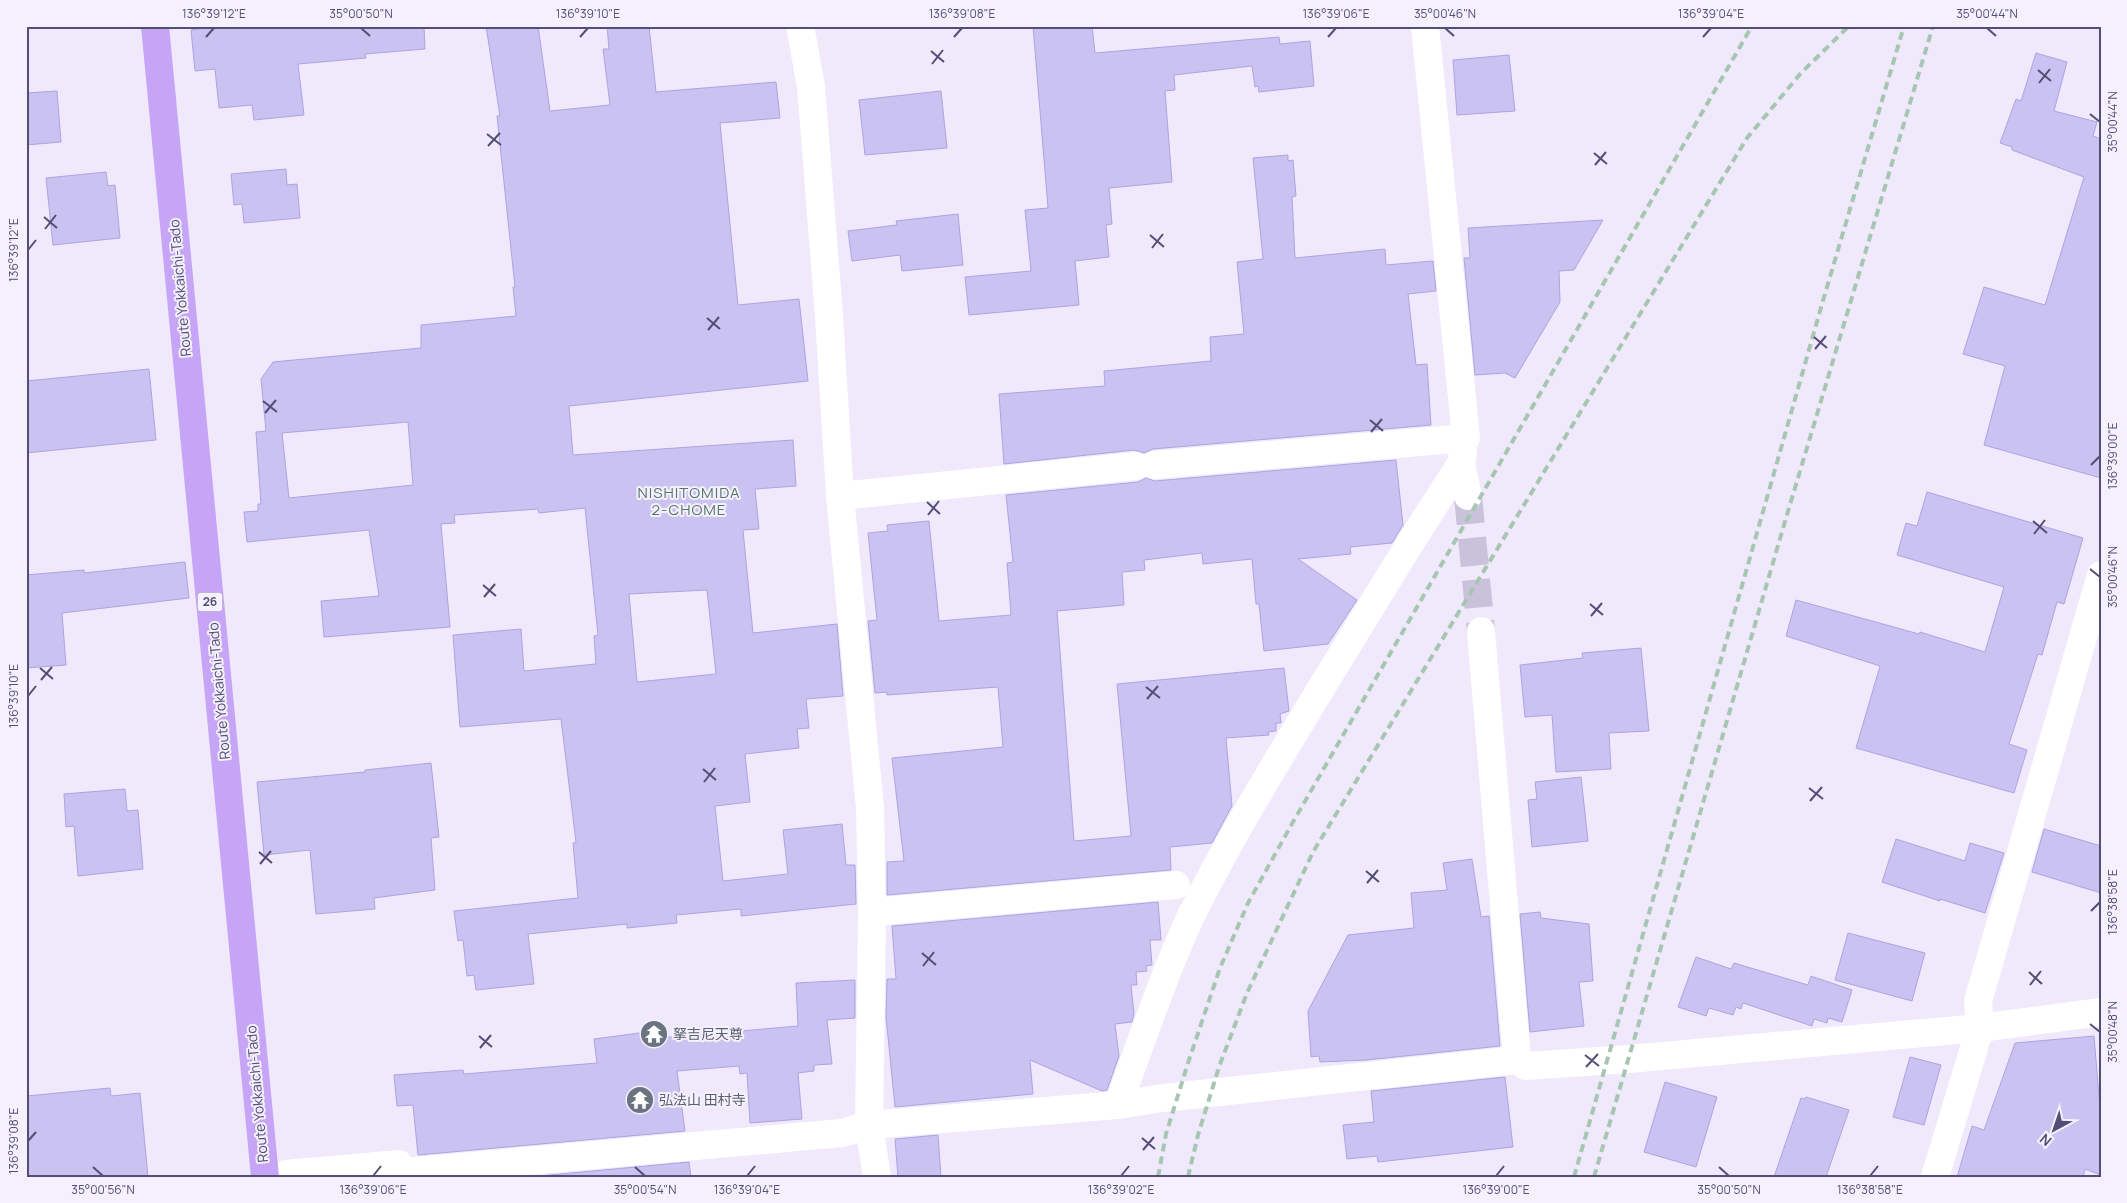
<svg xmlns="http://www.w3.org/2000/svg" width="2127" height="1203" viewBox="0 0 2127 1203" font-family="Manrope,'Noto Sans JP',sans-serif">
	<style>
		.building { fill: #cac2f0; stroke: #ada3e2; fill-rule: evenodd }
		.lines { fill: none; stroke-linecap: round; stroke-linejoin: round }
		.minor-tunnel { stroke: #c9c2da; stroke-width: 28; stroke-dasharray: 28 14; stroke-linecap: butt }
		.minor { stroke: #fff; stroke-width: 28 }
		.primary { stroke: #c7a5f6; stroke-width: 28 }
		.rail { stroke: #a7c6b1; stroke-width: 4; stroke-dasharray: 8 5; stroke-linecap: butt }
		.ticks { fill: none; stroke: #534e75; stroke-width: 2 }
		.labels { text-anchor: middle; stroke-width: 4; stroke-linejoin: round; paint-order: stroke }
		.shield { fill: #f5f0fe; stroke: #847f9e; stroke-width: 1 }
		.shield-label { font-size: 12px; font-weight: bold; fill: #534e75 }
		.street-label { font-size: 14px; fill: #534e75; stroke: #f5f0fe }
		.worship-label { font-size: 14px; fill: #5b616d; stroke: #f5f0fe; text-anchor: start }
		.neighbourhood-label { font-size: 15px; letter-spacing: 1px; fill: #547663; stroke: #f5f0fe }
		.neatline { fill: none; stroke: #534e75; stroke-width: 2 }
		.ticks-label { font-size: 12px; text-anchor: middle; fill: #534e75 }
	</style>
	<rect width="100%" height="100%" fill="#f0e9fc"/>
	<g class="building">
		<path d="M218,26H424L425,49L365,54L366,58L298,64L304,115L254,120L252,105L219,108L215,69L195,71L191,30Z"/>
		<path d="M486,26H538L550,111L610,105L603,49H609L607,26H649L656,92L776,82L780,118L720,123L738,305L799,299L808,381L569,406L573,455L793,440L796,486L755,489L759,529L743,530L753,633L837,624L843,696L806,699L809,728L797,729L799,748L745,754L750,802L715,806L723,881L788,874L783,830L842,824L846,865H855L856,904L741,916V909L676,915L677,923L627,928V924L528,934L534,984L476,990L474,975L467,976L463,940L458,941L454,911L578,898L573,843L576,842L561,719L460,727L453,635L521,629L524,671L596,664L594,636L598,635L585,508L539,513L538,509L454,515L455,523L441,524L450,627L324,637L321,601L379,596L369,530L247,542L244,512L258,511V504H261L256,432L266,431L261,379L273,362L421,348V325L516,316L513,287H515L497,116H500ZM408,422L413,485L289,498L282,433ZM707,590L716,674L637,682L629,594Z"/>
		<path d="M1033,26H1092L1095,53L1279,37L1280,44L1310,41L1314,86L1259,92L1258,86L1255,87L1252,66L1174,75L1175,90L1165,91L1172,182L1109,188L1112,224L1106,225L1109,257L1075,261L1079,305L969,315L965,277L1031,271L1025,210L1048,208Z"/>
		<path d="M2036,53L2067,62L2054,111L2097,122L2093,136L2101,139V478L1984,445L2005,366L1963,354L1984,287L2045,305L2084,177L2012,150V147L2000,143L2016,99L2021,101Z"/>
		<path d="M1509,55L1515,111L1457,115L1453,60Z"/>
		<path d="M57,91L61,142L26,145V93Z"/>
		<path d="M941,91L947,148L865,155L859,100Z"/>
		<path d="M1288,155V161L1293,160L1296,196L1292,197L1295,258L1385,249L1386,265L1433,261L1436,291L1408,294L1416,365L1427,364L1431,425L1153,449L1144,453L1134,450L1004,464L999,394L1105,386L1104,371L1211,361L1210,337L1244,334L1237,262L1263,259L1253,158Z"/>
		<path d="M286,169L287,185L297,184L300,218L244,223L242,204L234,205L231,174Z"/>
		<path d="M106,172L108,186L115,185L120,238L53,245L46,178Z"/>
		<path d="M958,214L963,265L902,271L900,255L852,261L848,231L897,225L896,221Z"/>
		<path d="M1603,220L1574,270L1559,271L1560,302L1515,378L1505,373L1475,375L1464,258H1470L1468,228Z"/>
		<path d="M149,369L156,440L26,453V381Z"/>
		<path d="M1396,460L1403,525L1392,543L1350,547L1351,554L1298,559L1357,600L1328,644L1264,651L1259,604H1256L1252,559L1203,564L1202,553L1144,560L1145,570L1122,572L1124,605L1057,611L1074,841L1131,836L1117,684L1284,668L1289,711L1280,714L1281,723H1276V731L1268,732L1269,735L1226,738L1232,806L1212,843L1170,847L1171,870L887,895V862L904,861L892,758L1003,747L998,687L887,695V692L875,693L868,621L877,620L868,533L888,531L887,525L929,521L939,621L1011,615L1007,563L1013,562L1006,495L1138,482L1146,478L1155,481Z"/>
		<path d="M1927,492L2083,538L2064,604L2057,602L2042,655L2038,654L2009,744L2027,750L2014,793L1856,748L1880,666L1786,636L1796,600L1919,634L1920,632L1985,652L2004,587L1897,555L1906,523L1917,526Z"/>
		<path d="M185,562L189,598L62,613L66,665L26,668V575L84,570V573Z"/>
		<path d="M1641,648L1649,731L1609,733L1611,769L1556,772L1552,715L1525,717L1520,665L1583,658L1582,653Z"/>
		<path d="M431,763L439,837L431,838L435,890L374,898L375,909L316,914L310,850L264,855L257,782L365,772V770Z"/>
		<path d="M1581,777L1588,841L1532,847L1528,800L1537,799L1535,782Z"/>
		<path d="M125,789L127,811L138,810L143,869L78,876L74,826L66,827L64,794Z"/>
		<path d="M2044,829L2101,846V893L2032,872Z"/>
		<path d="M1896,839L1965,861L1970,843L2004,853L1985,913L1940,899V901L1882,882Z"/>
		<path d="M1472,859L1481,917L1489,916L1500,1046L1367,1060L1320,1062L1319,1056L1311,1057L1308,1011L1348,935L1414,928L1411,893L1447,890L1443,863Z"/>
		<path d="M1158,902L1161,940H1150L1152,965L1146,966L1147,971L1136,972L1137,985H1131L1134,1014L1132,1022L1115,1024L1119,1056L1107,1090L1102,1091L1030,1060L1033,1094L895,1107L886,1017L887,979H896L892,926Z"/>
		<path d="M1540,912L1541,918L1589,924L1593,981L1579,982L1584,1026L1530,1032L1520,914Z"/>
		<path d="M1848,933L1925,953L1912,1001L1835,980Z"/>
		<path d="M1696,957L1731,969L1734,963L1808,985L1811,976L1852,990L1842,1022L1828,1018L1827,1023L1814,1019L1812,1026L1743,1003L1741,1009L1736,1007L1733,1015L1709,1008L1706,1016L1678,1007Z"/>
		<path d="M855,980V1018L827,1020L832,1064L814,1065V1071L798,1073L802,1119L750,1123L747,1073L740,1074L739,1066L677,1071L685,1131L418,1155L413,1105L397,1106L394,1075L463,1070L464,1074L597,1063L594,1039L647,1032L648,1039L798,1026L796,983Z"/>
		<path d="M2094,1036L2101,1120V1175L2085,1169L2083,1177H1957L1972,1126L1984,1130L2015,1043Z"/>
		<path d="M1910,1057L1941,1065L1924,1125L1893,1117Z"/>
		<path d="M1505,1077L1513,1147L1378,1162L1377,1156L1347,1159L1343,1125L1374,1122L1371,1091Z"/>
		<path d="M1665,1082L1717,1097L1696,1167L1644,1152Z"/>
		<path d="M110,1088L111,1096L140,1093L148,1177H26V1096Z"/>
		<path d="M1806,1097L1849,1110L1826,1177H1774L1801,1098L1805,1099Z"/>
		<path d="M938,1135L941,1177H898L895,1139Z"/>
		<path d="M689,1162L691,1177H539V1176Z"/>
	</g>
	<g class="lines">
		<path class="minor-tunnel" d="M1468,496L1481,631"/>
		<g class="minor">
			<path d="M800,26L811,86L829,316L840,496L870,808L872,912L869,1125L877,1177"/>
			<path d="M1463,453L1461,464L1468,496"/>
			<path d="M1154,465L1466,438L1425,26"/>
			<path d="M840,496L1136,466"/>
			<path d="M1481,631L1517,1060"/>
			<path d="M872,912L1176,885"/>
			<path d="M1118,1105C1141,1043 1162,979 1190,918C1229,838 1277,762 1323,685C1369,611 1413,536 1461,464"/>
			<path d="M280,1177L286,1174L399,1164L403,1172L842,1133L869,1125L1118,1105L1163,1098L1517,1060L1526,1066L1629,1059L1980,1028L2101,1012"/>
			<path d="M1935,1177L1980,1028L1978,1001L2101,575"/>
		</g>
		<path class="primary" d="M155,26L265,1177"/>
		<g class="rail">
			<path d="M1158,1177L1166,1134L1188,1063L1220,968L1248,903L1293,822L1752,26"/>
			<path d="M1188,1177L1198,1135L1219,1067L1247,993L1313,852L1747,138L1801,73L1849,26"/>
			<path d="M1574,1177L1822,304L1904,26"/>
			<path d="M1594,1177L1786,518L1933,26"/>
		</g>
	</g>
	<path class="ticks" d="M361,28L370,36M1445,28L1454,36M1987,28L1996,36M206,37L214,28M580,37L588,28M954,37L962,28M1328,37L1336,28M1703,37L1711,28M931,51L944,62M932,64L943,50M2038,70L2051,81M2039,83L2050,69M2090,114L2100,122M487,134L501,145M488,146L500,133M1594,153L1607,164M1595,165L1606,152M44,217L57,228M45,229L56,215M1150,235L1164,247M1152,248L1163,234M28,250L36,240M707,318L720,329M708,330L719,317M1814,337L1827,348M1815,349L1826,336M263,401L277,412M265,413L276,400M1370,420L1383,431M1371,432L1382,419M2091,465L2100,456M927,502L940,514M928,515L939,501M2033,521L2047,533M2034,534L2045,520M2090,569L2100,577M483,585L496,596M484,597L495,584M1590,604L1603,615M1591,616L1602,603M40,668L53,679M41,680L52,667M1146,687L1160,698M28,696L36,686M1147,699L1158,686M703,769L716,780M704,782L715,768M1809,788L1823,799M1810,801L1822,787M259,852L272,863M260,864L271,851M1366,871L1379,882M1367,883L1378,870M2091,911L2100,902M922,953L936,965M923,966L934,952M2029,972L2042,984M2030,985L2041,971M2090,1024L2100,1032M479,1036L492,1047M480,1048L491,1035M1585,1055L1599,1066M1586,1067L1598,1054M1142,1138L1155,1149M28,1141L36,1132M1143,1150L1154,1137M93,1167L103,1176M635,1167L645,1176M1719,1167L1729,1176M373,1176L381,1166M747,1176L755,1166M1121,1176L1129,1166M1496,1176L1504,1166M1870,1176L1878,1166"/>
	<defs>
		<symbol id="temple-disc" viewBox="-11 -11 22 22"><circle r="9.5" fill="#6b7280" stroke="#f5f0fe"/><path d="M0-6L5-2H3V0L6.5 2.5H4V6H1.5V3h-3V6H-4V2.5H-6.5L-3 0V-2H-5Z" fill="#fff"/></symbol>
	</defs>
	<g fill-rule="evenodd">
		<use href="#temple-disc" x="638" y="1018" width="32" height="32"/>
		<use href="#temple-disc" x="624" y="1084" width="32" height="32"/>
	</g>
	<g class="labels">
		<rect class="shield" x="197.5" y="592.5" width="25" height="19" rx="4"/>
		<g class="shield-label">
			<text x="210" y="606">26</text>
		</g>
		<g class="street-label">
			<text transform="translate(180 288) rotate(-95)" y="5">Route Yokkaichi-Tado</text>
			<text transform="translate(219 691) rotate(-95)" y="5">Route Yokkaichi-Tado</text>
			<text transform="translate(257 1094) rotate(-95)" y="5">Route Yokkaichi-Tado</text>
		</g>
		<g class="worship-label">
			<text x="673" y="1039">拏吉尼天尊</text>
			<text x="659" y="1105">弘法山 田村寺</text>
		</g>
		<g class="neighbourhood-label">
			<text x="689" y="498">NISHITOMIDA<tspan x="689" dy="17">2-CHOME</tspan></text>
		</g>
	</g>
	<rect width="2127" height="1203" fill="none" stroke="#f5f0fe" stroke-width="55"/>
	<g transform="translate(2054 1130) rotate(220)" stroke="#f5f0fe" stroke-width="4" paint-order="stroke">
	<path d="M0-4L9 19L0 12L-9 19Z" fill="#534e75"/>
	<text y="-8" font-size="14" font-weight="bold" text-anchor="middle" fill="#534e75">N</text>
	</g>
	<rect x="28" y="28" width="2072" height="1148" class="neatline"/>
	<g class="ticks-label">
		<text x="214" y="18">136°39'12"E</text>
		<text x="361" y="18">35°00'50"N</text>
		<text x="588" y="18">136°39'10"E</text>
		<text x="962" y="18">136°39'08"E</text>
		<text x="1336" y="18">136°39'06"E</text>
		<text x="1445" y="18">35°00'46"N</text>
		<text x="1711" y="18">136°39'04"E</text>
		<text x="1987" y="18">35°00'44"N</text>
		<text transform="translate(2113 122) rotate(-90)" y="4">35°00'44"N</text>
		<text transform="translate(14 250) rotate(-90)" y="4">136°39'12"E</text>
		<text transform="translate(2113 456) rotate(-90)" y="4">136°39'00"E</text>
		<text transform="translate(2113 577) rotate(-90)" y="4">35°00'46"N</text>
		<text transform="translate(14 696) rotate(-90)" y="4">136°39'10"E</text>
		<text transform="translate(2113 902) rotate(-90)" y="4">136°38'58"E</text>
		<text transform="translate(2113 1032) rotate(-90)" y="4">35°00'48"N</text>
		<text transform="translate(14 1141) rotate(-90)" y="4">136°39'08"E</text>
		<text x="103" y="1194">35°00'56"N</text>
		<text x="373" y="1194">136°39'06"E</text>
		<text x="645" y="1194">35°00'54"N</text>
		<text x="747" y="1194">136°39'04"E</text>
		<text x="1121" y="1194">136°39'02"E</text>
		<text x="1496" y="1194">136°39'00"E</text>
		<text x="1729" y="1194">35°00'50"N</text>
		<text x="1870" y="1194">136°38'58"E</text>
	</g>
</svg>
